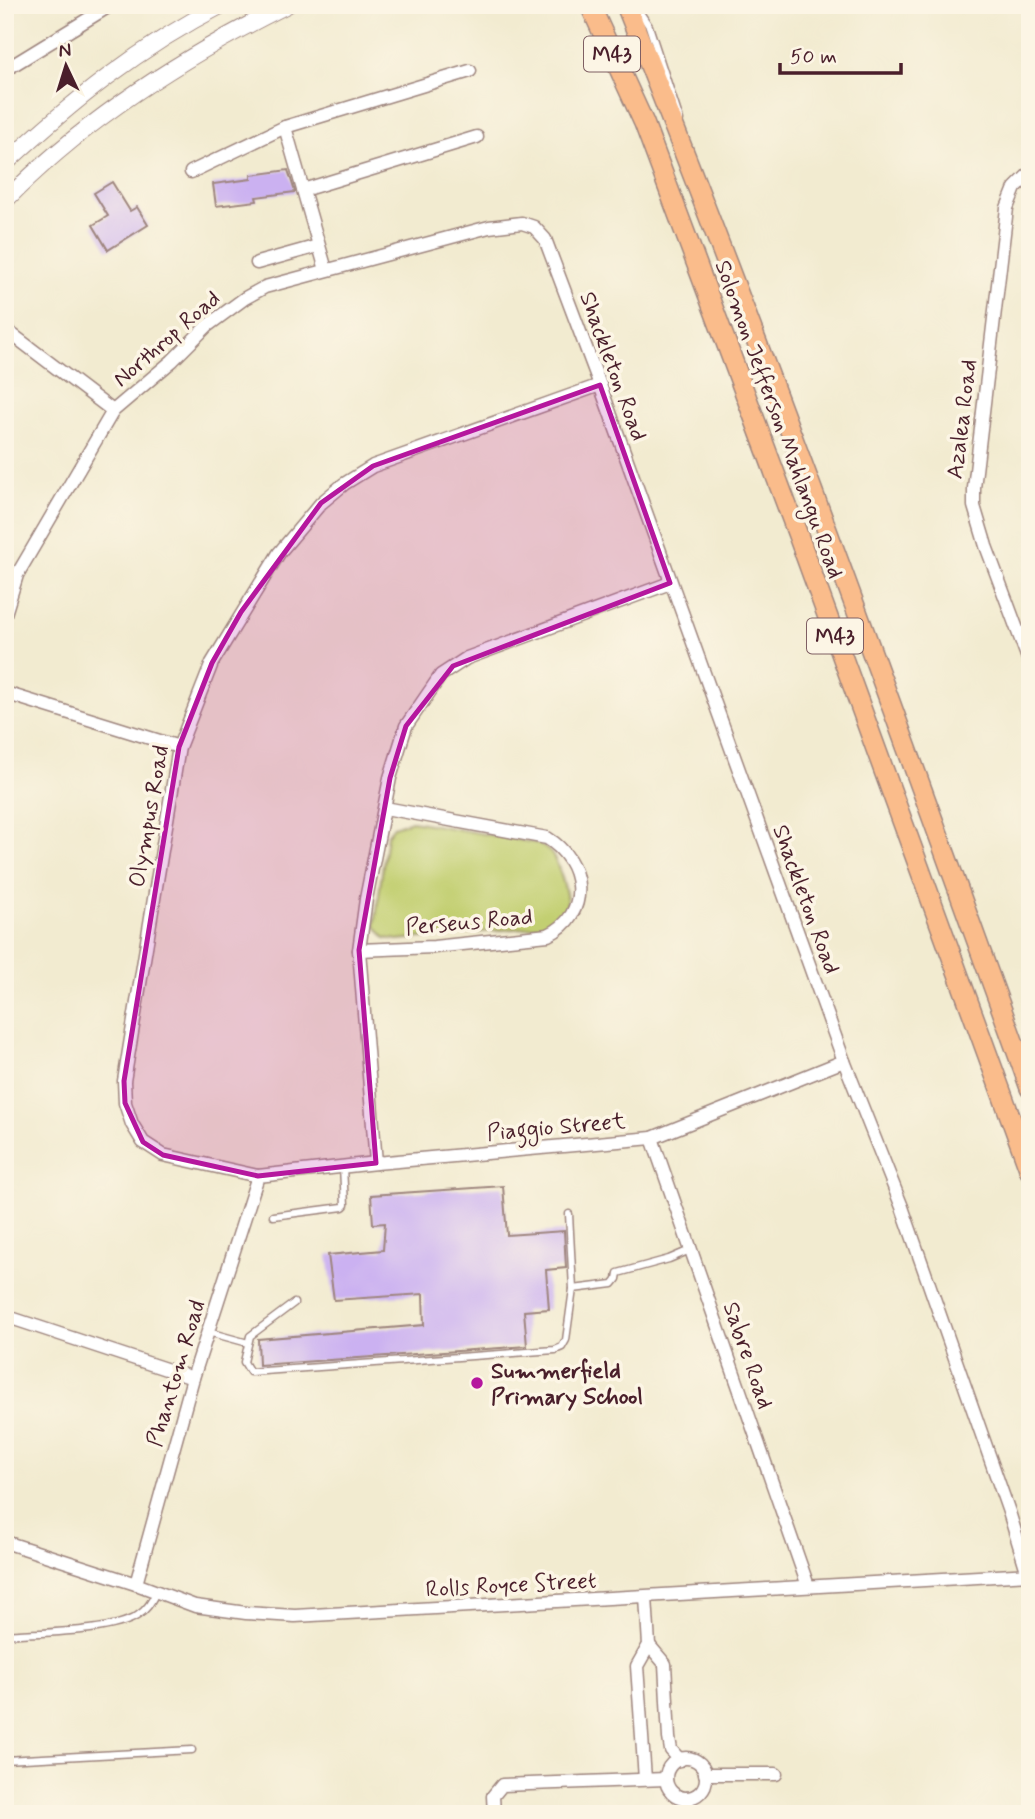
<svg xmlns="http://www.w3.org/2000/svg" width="1035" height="1819" viewBox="0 0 1035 1819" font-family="Mynerve,sans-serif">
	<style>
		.green { fill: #c2cf71; stroke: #86774e; stroke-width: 2 }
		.building { fill: #cbb1f1 }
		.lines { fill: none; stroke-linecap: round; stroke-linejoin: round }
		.service-casing { stroke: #9e857e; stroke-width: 9 }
		.minor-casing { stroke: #9e857e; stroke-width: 15 }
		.tertiary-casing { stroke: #9e857e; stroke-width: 18 }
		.primary-casing { stroke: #9e857e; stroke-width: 22 }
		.service { stroke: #fff; stroke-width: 6 }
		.minor { stroke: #fff; stroke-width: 12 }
		.tertiary { stroke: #fff; stroke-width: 16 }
		.primary { stroke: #fabc8b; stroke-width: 19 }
		.marked { fill: #b5179e; fill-opacity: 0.2; stroke: #b5179e; stroke-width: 5; stroke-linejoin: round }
		.poi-dot { fill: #b5179e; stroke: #fcf5e5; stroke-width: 2.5 }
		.labels { text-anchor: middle; stroke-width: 7; stroke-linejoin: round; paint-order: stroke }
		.shield { fill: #fcf5e5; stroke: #7f5f63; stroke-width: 2 }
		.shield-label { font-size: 21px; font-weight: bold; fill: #4a1f2b }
		.street-label { font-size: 23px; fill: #4a1f2b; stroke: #fcf5e5 }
		.poi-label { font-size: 23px; font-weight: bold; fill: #4a1f2b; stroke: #fcf5e5; text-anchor: start }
	</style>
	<rect width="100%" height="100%" fill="#fcf5e5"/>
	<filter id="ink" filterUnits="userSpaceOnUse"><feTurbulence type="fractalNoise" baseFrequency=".0143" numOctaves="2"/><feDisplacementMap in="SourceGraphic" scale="14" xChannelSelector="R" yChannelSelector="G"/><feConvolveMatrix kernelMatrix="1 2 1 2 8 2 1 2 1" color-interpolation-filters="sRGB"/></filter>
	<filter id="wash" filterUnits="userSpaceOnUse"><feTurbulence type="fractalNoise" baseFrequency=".00686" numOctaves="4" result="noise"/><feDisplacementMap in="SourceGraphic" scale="28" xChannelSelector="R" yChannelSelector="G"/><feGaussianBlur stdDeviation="1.57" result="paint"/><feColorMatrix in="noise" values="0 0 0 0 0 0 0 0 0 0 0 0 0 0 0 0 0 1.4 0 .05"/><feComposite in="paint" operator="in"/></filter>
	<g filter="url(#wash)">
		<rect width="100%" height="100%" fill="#f2ebd0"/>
		<path class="green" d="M412,821L535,843C540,845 545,847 549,851C557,859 570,897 566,908C561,921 546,924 534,927L398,940L385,938L375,925L387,835L393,827Z"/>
		<g id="blocks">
			<g class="building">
				<path d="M288,170L295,192L256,197L257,201L216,206L213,184L251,179V175Z"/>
				<path d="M112,182L130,211L137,207L148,225L108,250L93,225L108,216L94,193Z"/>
				<path d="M503,1186L507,1235L564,1231L566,1268L546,1270L549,1309L524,1311L527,1346L259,1365L258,1339L424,1325L423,1294L334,1300L328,1255L383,1250L385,1223L373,1224L371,1195Z"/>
			</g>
		</g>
	</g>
	<g filter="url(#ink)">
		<use href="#blocks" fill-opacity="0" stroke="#9e857e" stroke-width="2"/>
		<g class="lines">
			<defs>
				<g id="service">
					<path d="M635,5L649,26L680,120"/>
					<path d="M273,1216L343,1207L345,1205L343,1167"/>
					<path d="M573,1289L613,1284L617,1279L618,1273L669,1259L690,1250"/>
					<path d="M294,1303L250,1336L244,1362L250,1372L555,1350L562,1347L566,1340L573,1289L569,1214"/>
					<path d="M208,1332L248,1343"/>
					<path d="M5,1635C38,1632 110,1633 137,1616C147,1610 151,1602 157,1591"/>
					<path d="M5,1760L192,1750"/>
				</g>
				<g id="minor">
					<path d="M5,70L111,5"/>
					<path d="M191,172L285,127"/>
					<path d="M1030,173L1015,188L1007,208L974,488V506L986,546L1030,664"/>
					<path d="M303,190L477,137"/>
					<path d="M257,263L318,246"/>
					<path d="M326,270L285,127L470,71"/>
					<path d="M5,329L113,411"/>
					<path d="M600,385L373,466L344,484L321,503L279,553L212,663L179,747L124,1081L125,1103L132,1124L143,1142L163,1155L258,1176L376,1163L652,1138L844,1061"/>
					<path d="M5,614L17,575L113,411L172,361L207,326L245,298L265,287L489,227L522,223L534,227L545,239L600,385L844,1061L902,1207L1009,1512L1028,1574"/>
					<path d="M5,693L179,747"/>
					<path d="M359,950L434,947L548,935C592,914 585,861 547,838L385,808"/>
					<path d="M652,1138L808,1586"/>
					<path d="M376,1163L359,950L366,899L390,778L406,726L441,675L467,658L670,583"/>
					<path d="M5,1316L193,1378"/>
					<path d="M5,1542L136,1584L195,1606L246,1613L295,1616L1030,1574"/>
					<path d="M136,1584L193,1378L258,1176"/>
					<path d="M649,1645L665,1664L669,1738L671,1750L680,1760"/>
					<circle cx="686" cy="1778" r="20"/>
					<path d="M705,1774H776"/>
					<path d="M645,1779L637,1666L649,1645L646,1597"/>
					<path d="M687,1798L688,1814"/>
					<path d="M494,1814L493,1796L502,1785L666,1779"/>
				</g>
				<g id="tertiary">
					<path d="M5,164C71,102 141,46 222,5"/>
					<path d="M5,201C84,120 186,55 287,5"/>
				</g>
				<g id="primary">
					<path d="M590,5L644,123L799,538L1030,1171"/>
					<path d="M626,5C769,363 899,726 1030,1088"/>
				</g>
			</defs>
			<use href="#service" class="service-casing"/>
			<use href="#minor" class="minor-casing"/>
			<use href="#tertiary" class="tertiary-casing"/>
			<use href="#primary" class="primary-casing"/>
			<use href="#service" class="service"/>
			<use href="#minor" class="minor"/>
			<use href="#tertiary" class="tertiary"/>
			<use href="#primary" class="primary"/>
		</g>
	</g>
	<path class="marked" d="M600,385L670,583L453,666L406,726L390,778L359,950L376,1163L258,1176L163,1155L143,1142L125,1103L124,1081L179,747L212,663L241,612L321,503L373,466Z"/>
	<circle class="poi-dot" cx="477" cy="1383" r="7"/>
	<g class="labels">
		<g class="shield">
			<rect x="584" y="36.5" width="56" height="35" rx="5"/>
			<rect x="807" y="618.5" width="56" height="35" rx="5"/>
		</g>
		<g class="shield-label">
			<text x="612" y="61">M43</text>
			<text x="835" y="643">M43</text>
		</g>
		<g class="street-label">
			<text transform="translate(166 338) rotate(-41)" y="8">Northrop Road</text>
			<text transform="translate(614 366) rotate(70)" y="8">Shackleton Road</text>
			<text transform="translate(780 419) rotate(70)" y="8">Solomon Jefferson Mahlangu Road</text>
			<text transform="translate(961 419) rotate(-83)" y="8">Azalea Road</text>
			<text transform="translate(148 816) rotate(-80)" y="8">Olympus Road</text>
			<text transform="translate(807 899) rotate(70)" y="8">Shackleton Road</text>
			<text transform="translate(469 921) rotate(-5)" y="8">Perseus Road</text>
			<text transform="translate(556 1126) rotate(-5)" y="8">Piaggio Street</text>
			<text transform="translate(749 1355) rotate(71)" y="8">Sabre Road</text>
			<text transform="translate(175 1373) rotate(-73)" y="8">Phantom Road</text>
			<text transform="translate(511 1584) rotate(-3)" y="8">Rolls Royce Street</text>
		</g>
		<g class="poi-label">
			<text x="491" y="1378">Summerfield<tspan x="491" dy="26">Primary School</tspan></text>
		</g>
	</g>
	<rect width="1035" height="1819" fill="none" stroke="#fcf5e5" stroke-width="28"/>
	<g transform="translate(66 66) rotate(356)" stroke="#fcf5e5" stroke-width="5" paint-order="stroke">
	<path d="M0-5L12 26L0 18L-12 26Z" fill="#4a1f2b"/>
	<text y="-10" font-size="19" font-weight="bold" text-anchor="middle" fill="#4a1f2b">N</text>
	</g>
	<path d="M780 63v10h121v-10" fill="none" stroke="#4a1f2b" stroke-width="3.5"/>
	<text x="790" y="63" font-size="21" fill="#4a1f2b" stroke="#fcf5e5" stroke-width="5" paint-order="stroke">50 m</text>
</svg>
